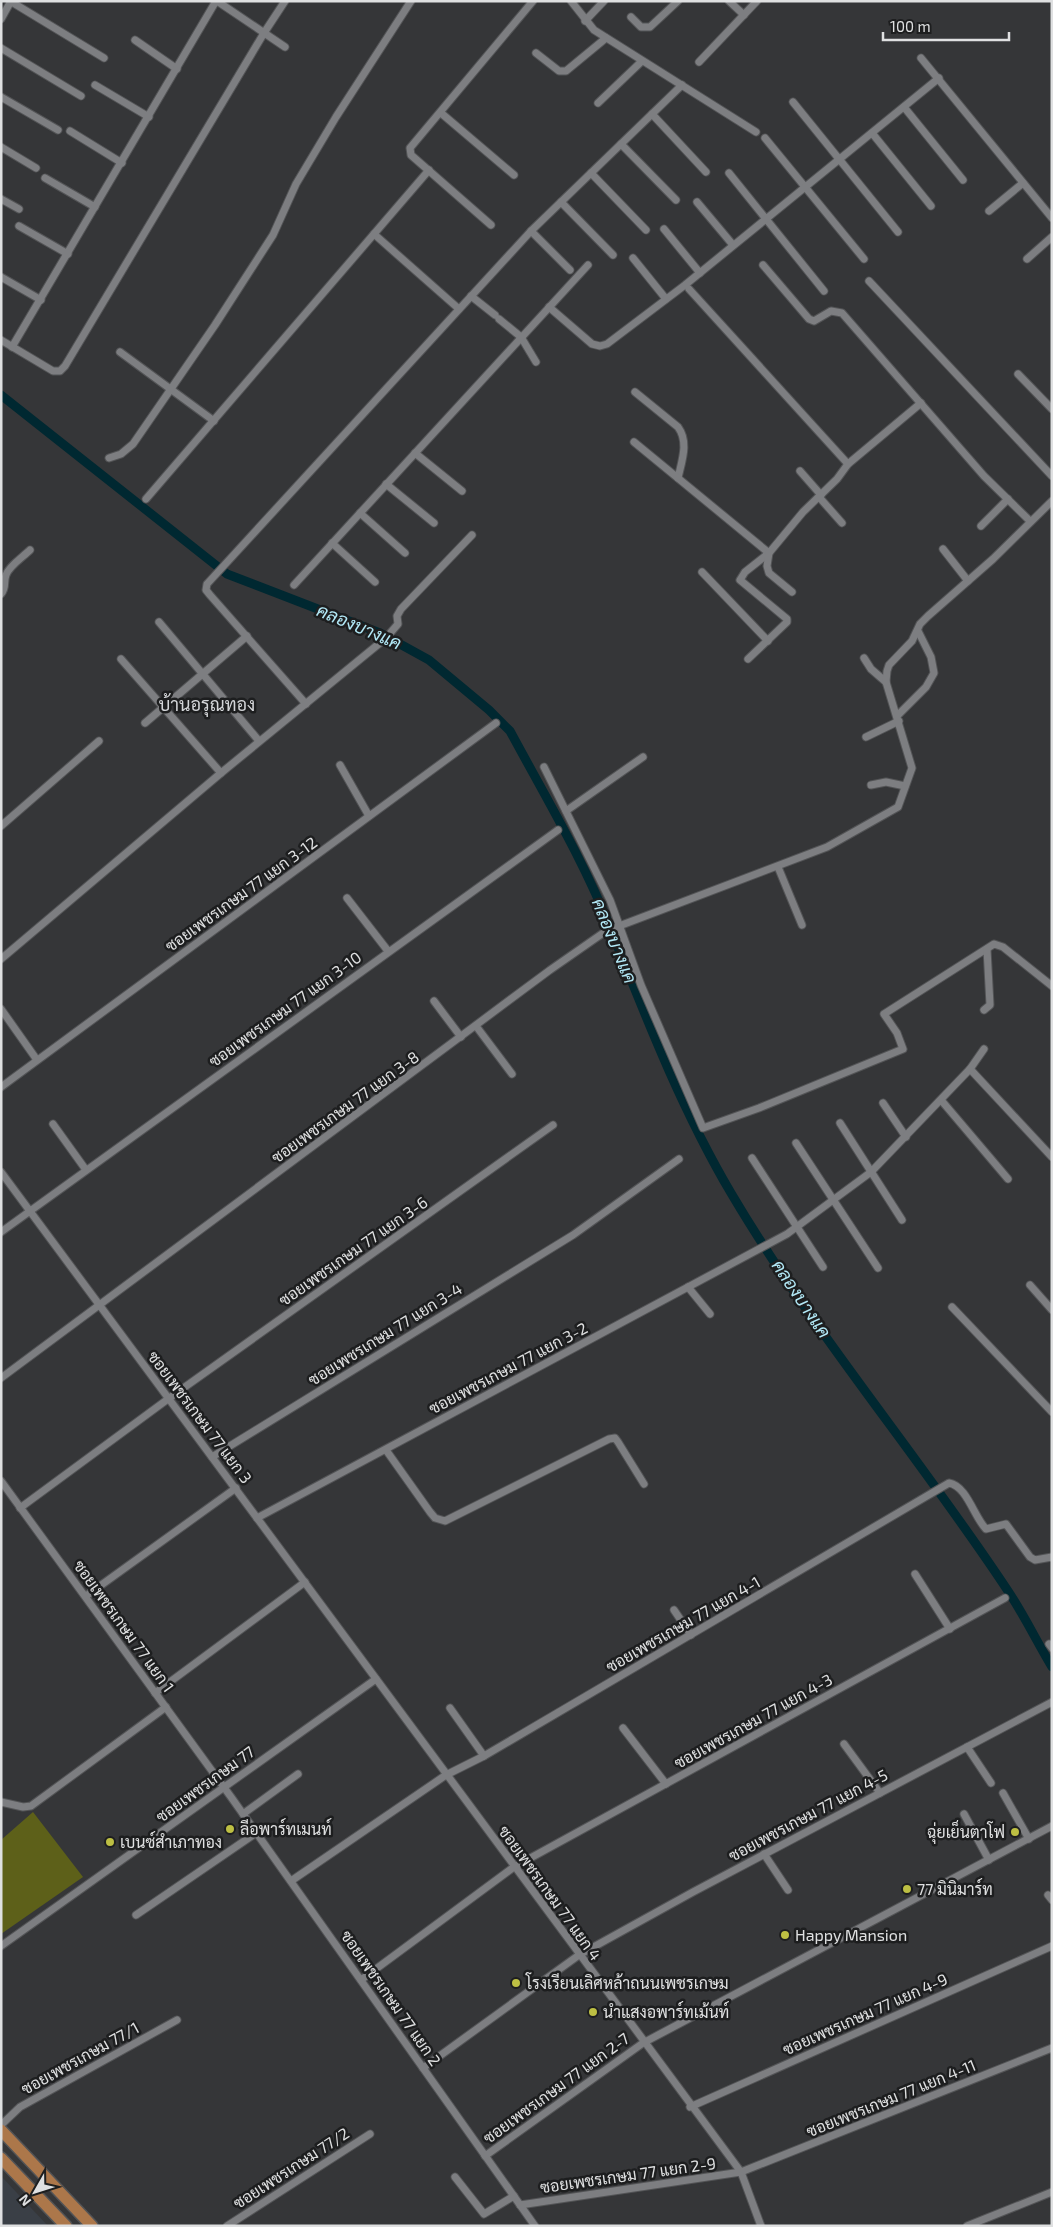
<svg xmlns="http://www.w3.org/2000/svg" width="1053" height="2227" viewBox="0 0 1053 2227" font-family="'Exo 2',Sarabun,sans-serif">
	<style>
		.built { fill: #3a3f46 }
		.green { fill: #5d6019 }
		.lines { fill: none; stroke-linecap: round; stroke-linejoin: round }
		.canal { stroke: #002831; stroke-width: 9 }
		.minor-casing { stroke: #535456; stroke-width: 9 }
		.primary-casing { stroke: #535456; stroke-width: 14 }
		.minor { stroke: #7d7e81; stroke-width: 7 }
		.primary { stroke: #ac774a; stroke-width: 11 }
		.poi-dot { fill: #bdbf43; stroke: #1d1e1f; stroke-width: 2 }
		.labels { text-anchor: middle; stroke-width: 5; stroke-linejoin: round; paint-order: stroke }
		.street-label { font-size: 16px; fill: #dfe0e1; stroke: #1d1e1f }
		.poi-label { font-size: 16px; fill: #dfe0e1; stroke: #1d1e1f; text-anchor: start }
		.water-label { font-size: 18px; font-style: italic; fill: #b2e8f6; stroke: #1d1e1f }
		.neighbourhood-label { font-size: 18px; fill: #d4d6d9; stroke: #1d1e1f }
	</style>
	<rect width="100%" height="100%" fill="#353638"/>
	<path class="built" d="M1,2176L48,2226H1Z"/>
	<path class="green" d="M33,1812L83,1877L1,1934V1840Z"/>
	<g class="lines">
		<path class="canal" d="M1,395L227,574L380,633L429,660L489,710L510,731C545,796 584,861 611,930C647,1020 682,1110 731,1193C813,1332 919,1456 1008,1591C1024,1615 1037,1642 1052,1667"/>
		<defs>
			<g id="minor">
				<path d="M10,1L104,58"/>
				<path d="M217,1L285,47"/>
				<path d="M571,1L594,30L756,132"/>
				<path d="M729,1L744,15"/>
				<path d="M631,17L641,27H650L678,1"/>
				<path d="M1,19L11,1"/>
				<path d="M585,21L604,1"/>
				<path d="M135,40L177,69"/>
				<path d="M1,48L81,96"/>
				<path d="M536,53L559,71H566L606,38"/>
				<path d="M921,58L1052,218"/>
				<path d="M699,62L757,1"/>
				<path d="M95,85L149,117"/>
				<path d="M1,97L58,130"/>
				<path d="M793,102L898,232"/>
				<path d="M598,103L642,61"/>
				<path d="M904,107L963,180"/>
				<path d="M441,113L514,175"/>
				<path d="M652,114L706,172"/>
				<path d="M70,131L122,163"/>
				<path d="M872,133L931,206"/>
				<path d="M765,138L864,259"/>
				<path d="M621,144L676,200"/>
				<path d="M1,147L36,168"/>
				<path d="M591,173L646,230"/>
				<path d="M729,173L824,291"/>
				<path d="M45,178L95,207"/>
				<path d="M1,199L19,209"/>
				<path d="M561,202L613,255"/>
				<path d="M697,202L733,245"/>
				<path d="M989,211L1023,183"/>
				<path d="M491,225L411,155L410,148L533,1"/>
				<path d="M19,226L68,254"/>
				<path d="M664,229L700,273"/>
				<path d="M531,231L570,270"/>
				<path d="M374,234L459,309"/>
				<path d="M633,258L666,299"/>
				<path d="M1027,259L1052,237"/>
				<path d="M763,265L809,319L814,321L831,311L842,313L984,476L1030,521"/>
				<path d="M1,277L41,300"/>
				<path d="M869,281L1052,476"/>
				<path d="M689,289L848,464"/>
				<path d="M471,296L495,315"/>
				<path d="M549,307L592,344L600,346L607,344L685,285L939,78"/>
				<path d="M499,319L521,337L536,362"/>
				<path d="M1,340L53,371H60L65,366L264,33L285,1"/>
				<path d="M12,347L216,1"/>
				<path d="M120,352L214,421"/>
				<path d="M1018,374L1052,409"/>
				<path d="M635,392L678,427C689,442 682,460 678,478"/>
				<path d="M634,442L769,553L745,572L740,580L787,619V622L748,659"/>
				<path d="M415,453L462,491"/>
				<path d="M109,458L121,454L133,444L215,325L273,235L296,184L336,117L411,1"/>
				<path d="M800,471L821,495"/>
				<path d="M386,484L434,523"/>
				<path d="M819,497L842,523"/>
				<path d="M146,499L429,170"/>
				<path d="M360,513L405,553"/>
				<path d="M981,526L1008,499"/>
				<path d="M332,543L375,582"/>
				<path d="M943,549L968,581"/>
				<path d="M702,572L768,641"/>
				<path d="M294,585L588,265"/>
				<path d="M792,592L769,573L767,566L769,553L803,512L837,479L848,464L921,403"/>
				<path d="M1,594C7,587 3,582 6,575C9,566 23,557 30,550"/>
				<path d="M159,622L259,741"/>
				<path d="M864,658L871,669L886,682"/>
				<path d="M121,659L221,773"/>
				<path d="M306,704L210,595L206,590L207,584L531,231L682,85"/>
				<path d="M897,716L926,687L934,673L931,657L918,631"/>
				<path d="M145,723L247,636"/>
				<path d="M866,737L899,721"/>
				<path d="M340,765L369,816"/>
				<path d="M544,767L610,900L641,985L703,1128L759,1108L903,1049L897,1033L884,1014L994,944L1003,947L1052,986"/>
				<path d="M871,785L886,782L905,786"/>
				<path d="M566,811L643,757"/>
				<path d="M1,826L99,741"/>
				<path d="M778,867L802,925"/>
				<path d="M347,898L388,951"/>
				<path d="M1,959L221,773L386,638L398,624L397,616L401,609L472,535"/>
				<path d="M434,1001L461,1037"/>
				<path d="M1,1009L37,1060"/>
				<path d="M984,1010L990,1005L987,949"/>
				<path d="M476,1026L512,1074"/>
				<path d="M970,1069L1052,1157"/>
				<path d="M1,1087L496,723"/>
				<path d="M941,1100L1008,1179"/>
				<path d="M883,1103L906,1137"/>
				<path d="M840,1123L902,1220"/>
				<path d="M53,1124L86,1170"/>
				<path d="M796,1143L878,1268"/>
				<path d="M752,1158L823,1267"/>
				<path d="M1,1172L741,2172L761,2226"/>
				<path d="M1,1232L558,830"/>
				<path d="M1030,1285L1052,1310"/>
				<path d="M688,1287L710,1314"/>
				<path d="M952,1307L1052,1412"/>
				<path d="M1,1378L550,970L606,931L827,847L898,807L912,768L886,682L887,671L889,665L912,641L920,624L928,616L993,559L1052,501"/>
				<path d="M386,1450L430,1512L435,1518L445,1521L609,1439L615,1438L618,1442L644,1484"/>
				<path d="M212,1457L573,1235L679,1159"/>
				<path d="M1,1481L231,1797L535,2226"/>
				<path d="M20,1508L168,1399L553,1125"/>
				<path d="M257,1518L787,1234L871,1172L970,1069L984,1049"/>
				<path d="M915,1574L950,1629"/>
				<path d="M86,1596L236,1488"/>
				<path d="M674,1610L691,1635"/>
				<path d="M1049,1644L1052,1648"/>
				<path d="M155,1693L305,1582"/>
				<path d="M450,1708L484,1756"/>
				<path d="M623,1728L666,1784"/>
				<path d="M844,1744L880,1793"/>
				<path d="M967,1747L991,1783"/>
				<path d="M1003,1793L1029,1839"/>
				<path d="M1,1802L23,1807L31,1806L166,1707"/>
				<path d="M243,1814L298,1774"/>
				<path d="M964,1814L989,1860"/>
				<path d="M764,1854L788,1890"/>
				<path d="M291,1881L446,1775L484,1756L949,1483C967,1486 974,1517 986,1529L1006,1524L1030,1557L1035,1560L1052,1557"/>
				<path d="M1048,1895L1052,1900"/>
				<path d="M136,1915L256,1833"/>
				<path d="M1,1946L376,1679"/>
				<path d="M361,1980L514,1867L1005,1598"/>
				<path d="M423,2068L579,1955L693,1892L1052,1702"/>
				<path d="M690,2107L1052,1946"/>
				<path d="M1,2125L20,2107L177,2020"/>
				<path d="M485,2156L643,2043L1052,1826"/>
				<path d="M455,2177L484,2214L514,2196"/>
				<path d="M520,2205L741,2172L1052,2048"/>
				<path d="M227,2226L370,2134"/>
				<path d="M967,2226L1052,2192"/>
			</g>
			<g id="primary">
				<path d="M1,2130L92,2226"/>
				<path d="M1,2158L66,2226"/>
			</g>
		</defs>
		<use href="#minor" class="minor-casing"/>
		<use href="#primary" class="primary-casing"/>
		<use href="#minor" class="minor"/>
		<use href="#primary" class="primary"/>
	</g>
	<g class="poi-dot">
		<circle cx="230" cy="1829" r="5"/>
		<circle cx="1015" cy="1832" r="5"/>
		<circle cx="110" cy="1842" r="5"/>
		<circle cx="907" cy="1889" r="5"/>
		<circle cx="785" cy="1935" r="5"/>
		<circle cx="516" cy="1983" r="5"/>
		<circle cx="593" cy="2012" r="5"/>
	</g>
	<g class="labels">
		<g class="street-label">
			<text transform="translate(241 894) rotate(-36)" y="6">ซอยเพชรเกษม 77 แยก 3-12</text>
			<text transform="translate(285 1009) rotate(-36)" y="6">ซอยเพชรเกษม 77 แยก 3-10</text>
			<text transform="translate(345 1107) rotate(-36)" y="6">ซอยเพชรเกษม 77 แยก 3-8</text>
			<text transform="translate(353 1251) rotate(-35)" y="6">ซอยเพชรเกษม 77 แยก 3-6</text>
			<text transform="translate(385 1334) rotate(-32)" y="6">ซอยเพชรเกษม 77 แยก 3-4</text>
			<text transform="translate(508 1368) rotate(-28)" y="6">ซอยเพชรเกษม 77 แยก 3-2</text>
			<text transform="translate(200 1417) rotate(53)" y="6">ซอยเพชรเกษม 77 แยก 3</text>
			<text transform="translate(683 1624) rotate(-30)" y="6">ซอยเพชรเกษม 77 แยก 4-1</text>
			<text transform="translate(124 1626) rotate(54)" y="6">ซอยเพชรเกษม 77 แยก 1</text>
			<text transform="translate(753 1721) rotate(-29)" y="6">ซอยเพชรเกษม 77 แยก 4-3</text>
			<text transform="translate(205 1784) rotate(-36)" y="6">ซอยเพชรเกษม 77</text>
			<text transform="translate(808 1815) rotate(-28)" y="6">ซอยเพชรเกษม 77 แยก 4-5</text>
			<text transform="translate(550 1893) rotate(54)" y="6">ซอยเพชรเกษม 77 แยก 4</text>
			<text transform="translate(391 1998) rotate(55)" y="6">ซอยเพชรเกษม 77 แยก 2</text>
			<text transform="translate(865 2014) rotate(-24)" y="6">ซอยเพชรเกษม 77 แยก 4-9</text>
			<text transform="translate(80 2058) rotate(-29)" y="6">ซอยเพชรเกษม 77/1</text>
			<text transform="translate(556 2088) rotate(-36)" y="6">ซอยเพชรเกษม 77 แยก 2-7</text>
			<text transform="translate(891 2098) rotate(-22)" y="6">ซอยเพชรเกษม 77 แยก 4-11</text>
			<text transform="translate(291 2168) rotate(-33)" y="6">ซอยเพชรเกษม 77/2</text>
			<text transform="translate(628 2175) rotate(-8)" y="6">ซอยเพชรเกษม 77 แยก 2-9</text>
		</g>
		<g class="poi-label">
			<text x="240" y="1835">ลีอพาร์ทเมนท์</text>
			<text x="1005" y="1838" text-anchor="end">ฉุ่ยเย็นตาโฟ</text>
			<text x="120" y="1848">เบนซ์สำเภาทอง</text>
			<text x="917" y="1895">77 มินิมาร์ท</text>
			<text x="795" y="1941">Happy Mansion</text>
			<text x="526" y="1989">โรงเรียนเลิศหล้าถนนเพชรเกษม</text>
			<text x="603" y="2018">นำแสงอพาร์ทเม้นท์</text>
		</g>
		<g class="water-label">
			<text transform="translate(359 627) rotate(23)" y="6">คลองบางแค</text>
			<text transform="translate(614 941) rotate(68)" y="6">คลองบางแค</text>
			<text transform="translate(801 1299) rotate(56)" y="6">คลองบางแค</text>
		</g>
		<g class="neighbourhood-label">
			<text x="207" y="711">บ้านอรุณทอง</text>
		</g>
	</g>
	<rect width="1053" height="2227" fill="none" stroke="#dfe0e1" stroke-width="5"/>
	<g transform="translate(35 2192) rotate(231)" stroke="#1d1e1f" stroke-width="4" paint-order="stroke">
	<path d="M0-4L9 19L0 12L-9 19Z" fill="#dfe0e1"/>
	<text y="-8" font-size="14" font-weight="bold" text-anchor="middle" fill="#dfe0e1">N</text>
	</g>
	<path d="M883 32v8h126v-8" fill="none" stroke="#dfe0e1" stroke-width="2.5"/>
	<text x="890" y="32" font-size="15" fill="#dfe0e1" stroke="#1d1e1f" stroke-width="4" paint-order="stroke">100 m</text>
</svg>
